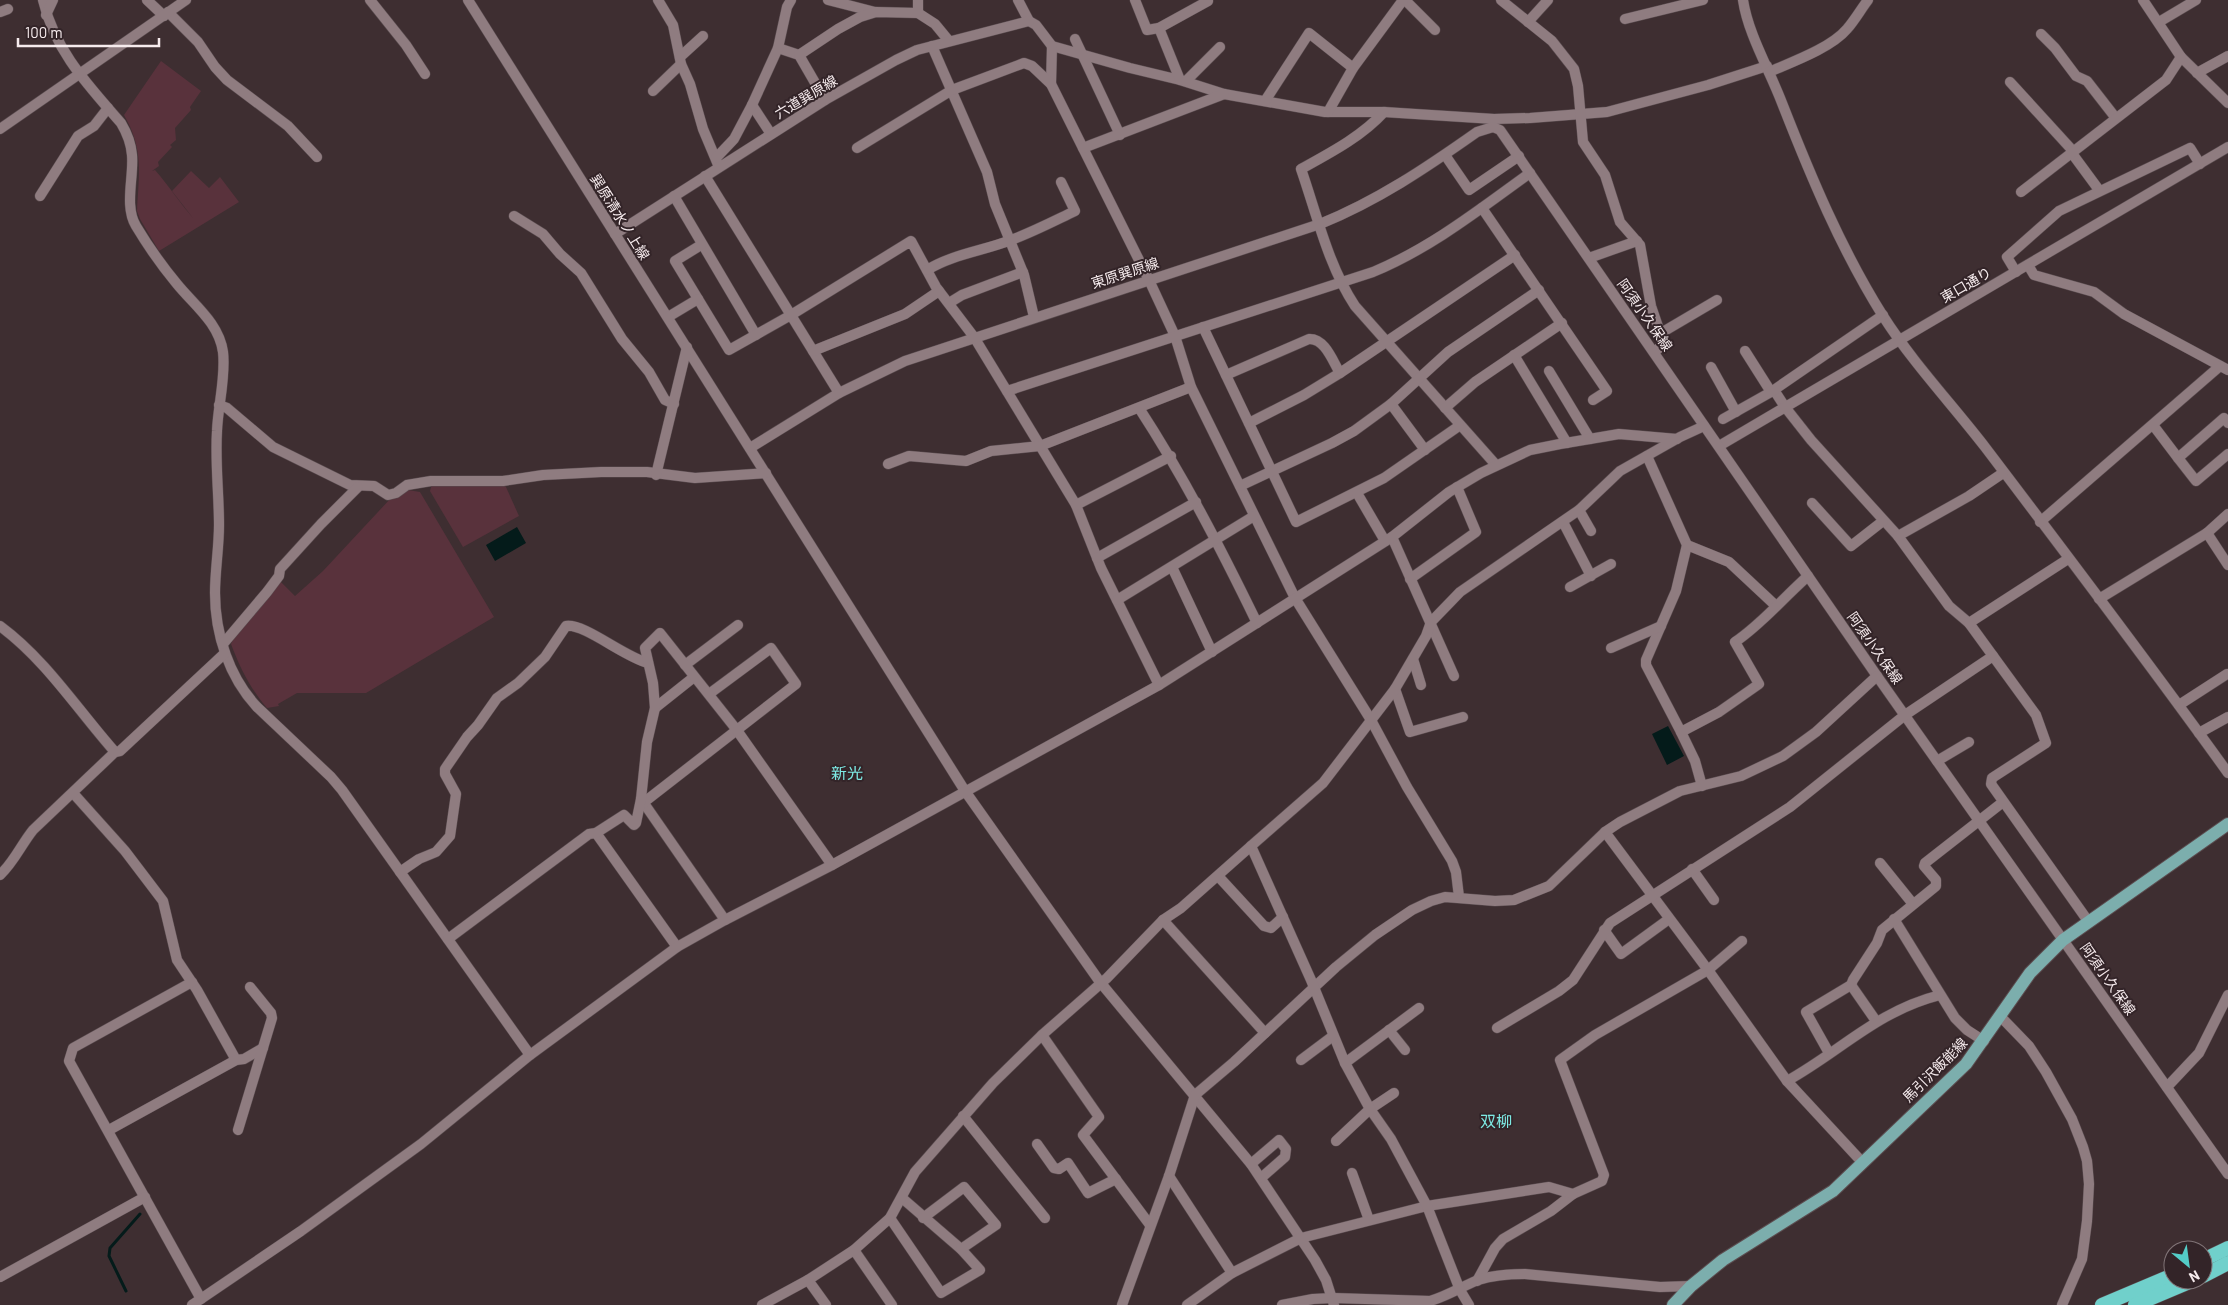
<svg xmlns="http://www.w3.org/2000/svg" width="2228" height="1305" viewBox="0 0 2228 1305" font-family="Barlow,'Noto Sans JP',sans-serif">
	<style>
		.green { fill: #59323c }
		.water { fill: #041b1a }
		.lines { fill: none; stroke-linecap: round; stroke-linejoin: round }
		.stream { stroke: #041b1a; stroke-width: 3 }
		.minor-casing { stroke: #5b4d50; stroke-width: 11 }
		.major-casing { stroke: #5b4d50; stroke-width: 14 }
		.highway-casing { stroke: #5b4d50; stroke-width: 15 }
		.minor { stroke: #8f7c80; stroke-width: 10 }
		.major { stroke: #7caead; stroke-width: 12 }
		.highway { stroke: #70d0cb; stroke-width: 14 }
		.labels { text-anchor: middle; stroke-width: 4; stroke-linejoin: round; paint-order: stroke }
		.street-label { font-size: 14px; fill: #f6ebed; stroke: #332428 }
		.quarter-label { font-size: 16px; fill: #7de9e3; stroke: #332428 }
	</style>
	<rect width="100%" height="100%" fill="#3e2e31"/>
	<g class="green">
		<path d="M161,61L201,91L190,107L191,110L175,128L176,140L170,145L172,147L158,162L159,166L152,171L155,170C169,186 180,203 193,218L172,191L191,171L209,188L220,177L239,202L159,251L140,219L137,211C139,173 144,150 124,115Z"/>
		<path d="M432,484H501L506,487L519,516L463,547L430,491Z"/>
		<path d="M408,490L420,492L494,617L366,693H297L278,704L279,706L267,708C250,688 240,668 231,644L235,634L280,581L295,596L323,571L391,498Z"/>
	</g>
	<g class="water">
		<path d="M517,527L526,543L495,561L486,545Z"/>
		<path d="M1668,726L1684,756L1667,765L1652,734Z"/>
	</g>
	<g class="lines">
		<path class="stream" d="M126,1291L109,1256L110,1248L140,1214"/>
		<defs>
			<g id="minor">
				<path d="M43,0C55,51 88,85 121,123C127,133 131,143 132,155C134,177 124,206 136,226C148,246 162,266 177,284C194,305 219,323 223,352C226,377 218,405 217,431C215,462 219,494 219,525C219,548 215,570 215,593C215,634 229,677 257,707L331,777L342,790L530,1055"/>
				<path d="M147,0L164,16"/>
				<path d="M370,0L406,45L425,74"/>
				<path d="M468,0L965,791L1100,982L1251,1164L1315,1260L1326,1280L1334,1305"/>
				<path d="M658,0L673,25L681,64L690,84L703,129L719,167"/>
				<path d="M828,0L875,12"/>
				<path d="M918,0V13"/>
				<path d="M1018,0L1029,21L1036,25L1052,46L1130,68L1180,80L1224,94L1325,112H1384L1494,119L1530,118L1607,112L1708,85L1767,66"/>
				<path d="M1135,0L1147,30L1159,28L1208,1"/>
				<path d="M1405,0L1435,30"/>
				<path d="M1501,0L1552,41L1574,69L1578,86L1583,142L1605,175L1620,222L1640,245L1651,306L1664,344L1654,352"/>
				<path d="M1743,0C1748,34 1770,71 1782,103C1811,177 1841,249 1883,316C1913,363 1951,403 1985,447C2067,555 2149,663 2228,773"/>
				<path d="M2143,0L2181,57L2228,103"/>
				<path d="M0,12L8,9"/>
				<path d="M168,12L198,42L215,67L227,80L288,126L317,157"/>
				<path d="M46,15L53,0"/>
				<path d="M1625,19L1703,0"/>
				<path d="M1528,22L1548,0"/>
				<path d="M2159,22L2196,0"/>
				<path d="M1159,28L1180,80"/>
				<path d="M2041,34L2055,48L2076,76L2087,81L2115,117"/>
				<path d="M1075,39L1120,135"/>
				<path d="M932,46L987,172L995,204L1024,275L1034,317"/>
				<path d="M778,48L799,55L825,100"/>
				<path d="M799,55L838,29L860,17L876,12L918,13L935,24L949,41"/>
				<path d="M680,57L703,36"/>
				<path d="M1769,72C1792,62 1831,48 1847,29C1855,20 1861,9 1868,0"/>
				<path d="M2197,73L2228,56"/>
				<path d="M1186,81L1220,47"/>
				<path d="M2010,82L2073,151"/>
				<path d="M1051,84L1052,46"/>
				<path d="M653,91L681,64"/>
				<path d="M1265,101L1309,33L1353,68"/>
				<path d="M752,105L771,134"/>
				<path d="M1328,112L1353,68L1403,0"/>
				<path d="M1384,112C1361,137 1330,153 1301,169C1317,215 1328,265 1355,306L1496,465"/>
				<path d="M0,129L186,0"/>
				<path d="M857,148L952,90L1024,63L1032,66L1051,84L1149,280L1175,336L1191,387L1295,598L1371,720L1407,787L1452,861L1456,872L1459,897"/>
				<path d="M1083,148L1224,94"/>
				<path d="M2071,152L2099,190"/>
				<path d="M1445,155L1469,190L1519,156"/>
				<path d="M716,158L734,139L752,105L778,48L787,7L791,0"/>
				<path d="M705,176L839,393"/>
				<path d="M2021,192L2166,80L2181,57"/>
				<path d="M40,196L78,136L94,126L108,108"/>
				<path d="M674,196L756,335"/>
				<path d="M1482,208L1607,391L1593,400"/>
				<path d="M514,216L543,234L560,254L581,273L622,339L649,372L665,400L674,404"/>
				<path d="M615,234L825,100L896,60L917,50L1029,21"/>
				<path d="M701,245L675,261L729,350L791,315L911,241L936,287L974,337L1076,505L1101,568L1159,685"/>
				<path d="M1589,258L1637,241"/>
				<path d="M2028,265L2034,275L2094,292L2124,314L2228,370"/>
				<path d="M927,270C953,254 983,251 1011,240C1033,232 1054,221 1075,211L1061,182"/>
				<path d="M2016,272L2007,257L2059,211L2190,148L2200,164"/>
				<path d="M949,303L962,295L1023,272"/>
				<path d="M668,317L698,299"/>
				<path d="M1203,327L1296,522L1384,478L1459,426"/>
				<path d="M1661,333L1717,300"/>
				<path d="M813,351L905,314L939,291"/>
				<path d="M1745,351L1771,392"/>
				<path d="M1514,355L1567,443"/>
				<path d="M1711,367L1736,412"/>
				<path d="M1549,371L1590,439"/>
				<path d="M1226,375L1309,339C1325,338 1333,362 1340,373"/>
				<path d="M1774,390L1785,407L1811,440L1898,536L1949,606L1969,623L2036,715L2046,743L1992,778L1991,784L2088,921"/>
				<path d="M1007,391L1373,272C1431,248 1480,209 1530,173"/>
				<path d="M1391,404L1425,450"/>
				<path d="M219,405L227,408L273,447L350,485L374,486L388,495L396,493L407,485L431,481H503L543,475L601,472H647L695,478L766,473"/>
				<path d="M1139,408C1184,477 1221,549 1257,623"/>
				<path d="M1445,408L1475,382L1562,323"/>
				<path d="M1723,419L1771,392L1883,315"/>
				<path d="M1249,423L1304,395L1340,373L1515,255"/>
				<path d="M2153,425L2178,458L2224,418L2228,423"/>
				<path d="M1719,446L2228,147"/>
				<path d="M750,448L839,393L905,361L1320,224C1377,201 1426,168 1477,132L1493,127L1500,130L1877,676L2228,1174"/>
				<path d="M1647,456L1687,545L1676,591L1646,660V665L1681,732"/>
				<path d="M2178,458L2196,481L2228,454"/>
				<path d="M888,464L909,456L966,461L991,451L1040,446L1191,387"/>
				<path d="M656,475L687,347"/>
				<path d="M1240,486L1332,443L1354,431L1391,404L1448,352L1539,290"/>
				<path d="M1357,493L1385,541"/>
				<path d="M1812,503L1851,546L1883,521"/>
				<path d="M1076,505L1171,456"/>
				<path d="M1579,510L1591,531"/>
				<path d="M1563,522L1591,576"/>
				<path d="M2040,522L2220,366"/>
				<path d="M2207,533L2228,565"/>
				<path d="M1898,536L1969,496L2003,473"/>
				<path d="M1392,537L1454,676"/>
				<path d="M1687,545L1729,562L1775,605"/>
				<path d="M1097,558L1196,502"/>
				<path d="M1172,567L1212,652"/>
				<path d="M1410,579L1476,532L1457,487"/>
				<path d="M1570,587L1611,564"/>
				<path d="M2099,599L2207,533L2228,514"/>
				<path d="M1117,600L1254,516"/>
				<path d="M1969,623L2068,559"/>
				<path d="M0,626C46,660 77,709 115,752"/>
				<path d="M223,644L267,592L279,576L280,569L321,524L358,487"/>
				<path d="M1611,648L1661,626"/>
				<path d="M1413,659L1421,685"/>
				<path d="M685,665L738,625"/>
				<path d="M1395,689L1410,732L1463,717"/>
				<path d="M2179,705L2227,674"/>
				<path d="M655,708L694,677"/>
				<path d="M2199,733L2228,717"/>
				<path d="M1937,761L1969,742"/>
				<path d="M1702,786L1695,761L1681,732L1719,712L1759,684L1735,642C1762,624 1783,598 1808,576"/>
				<path d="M73,793L125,851L163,901L177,960L197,990L236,1060"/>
				<path d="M641,799L725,920"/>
				<path d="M643,803L796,684L771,648L709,694"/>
				<path d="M1605,832L1708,970L1787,1081L1862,1162"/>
				<path d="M596,833L677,947"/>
				<path d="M1880,863L1913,904"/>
				<path d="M1692,869L1714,900"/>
				<path d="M400,872L419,859L436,852L450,836L456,794L445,774V769L467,737L478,725L497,698L518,683L545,657L566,626C584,623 624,657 648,663"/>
				<path d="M0,875C14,862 21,845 33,830L115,752L120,751L225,653"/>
				<path d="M1218,876L1264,926L1271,928L1283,917"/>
				<path d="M1894,919L1955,1018L1967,1030L1984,1041"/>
				<path d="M1163,920L1265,1033"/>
				<path d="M1604,930L1621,954L1669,919"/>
				<path d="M448,939L589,834L596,833L624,815L634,825L636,823L641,799L647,742L655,708L653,683L645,648L660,633L736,729L832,865"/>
				<path d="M192,982L73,1048L69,1061L201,1299"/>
				<path d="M1851,985L1876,1021"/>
				<path d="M2000,1016L2029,1046L2046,1072L2072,1119L2083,1147L2087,1161L2089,1184L2087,1221L2082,1259L2062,1305"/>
				<path d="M1497,1028L1559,991L1573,980L1610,923L1790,807L1905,715L1993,656"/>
				<path d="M1389,1030L1405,1050"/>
				<path d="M1042,1035L1099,1117L1083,1135L1150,1225"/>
				<path d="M1829,1053L1806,1012L1851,985L1853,980L1877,943L1882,930L1936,886V880L1924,866L1925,863L2003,802"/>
				<path d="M1301,1060L1333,1036"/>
				<path d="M1345,1063L1419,1008"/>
				<path d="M1787,1081C1841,1051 1877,1011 1940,995"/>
				<path d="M2167,1087L2199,1053L2228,995"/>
				<path d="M963,1116L1045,1218"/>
				<path d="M109,1130L236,1060L244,1059L263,1048"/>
				<path d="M238,1130L272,1018L271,1013L250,987"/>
				<path d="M1336,1141L1370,1109L1394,1093"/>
				<path d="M1037,1144L1054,1168L1059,1169L1068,1163L1088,1193L1116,1179"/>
				<path d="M1251,1164L1279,1140L1286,1149L1285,1157L1261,1178"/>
				<path d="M1352,1173L1369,1220"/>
				<path d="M1169,1176L1232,1273"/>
				<path d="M890,1218L941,1293L980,1270L961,1249L902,1198"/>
				<path d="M923,1218L964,1187L996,1225L961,1249"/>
				<path d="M854,1250L892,1305"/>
				<path d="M0,1277L145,1197"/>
				<path d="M808,1280L826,1305"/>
				<path d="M1477,1281L1495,1248L1503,1239L1551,1211L1573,1194L1602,1181L1604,1175L1560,1060L1595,1035L1708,970L1742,941"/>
				<path d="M192,1305L301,1231L421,1144L530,1055L677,947L725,920L832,865L1159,685L1392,537L1449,492L1481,473L1530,450L1560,444L1619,434L1677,439"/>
				<path d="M762,1305L808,1280L854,1250L890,1218L915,1172L993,1083L1042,1035L1107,978L1163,920L1181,908L1251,846"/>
				<path d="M1122,1305L1169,1176L1195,1095L1234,1062L1336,967L1375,935L1412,910L1431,901L1445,897L1495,901L1514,900L1549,886L1605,832L1620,822L1680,791L1741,776L1783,756L1816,732L1877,676"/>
				<path d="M1187,1305L1232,1273L1301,1238L1427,1206L1549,1187L1573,1194"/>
				<path d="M1282,1305L1313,1299L1333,1298L1430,1301C1447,1296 1461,1287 1478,1280C1493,1275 1510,1274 1525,1274L1660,1287L1691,1286"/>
				<path d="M1469,1305L1460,1290L1427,1206L1391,1139L1370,1109L1345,1063L1311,980L1251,846L1323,783L1395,689L1426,636L1431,622L1460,592L1579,510L1620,471L1680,437L1704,426"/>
			</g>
			<path id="major" d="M1673,1305L1691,1286L1723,1260L1833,1191L1966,1064L2030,973L2063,940L2228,824"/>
			<g id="highway">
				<path d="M2203,1260L2228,1248"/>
				<path d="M2203,1276L2228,1263"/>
				<path d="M2102,1305L2173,1275"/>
				<path d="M2135,1305L2194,1280"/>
			</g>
		</defs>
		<use href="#minor" class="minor-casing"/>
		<use href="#major" class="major-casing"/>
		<use href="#highway" class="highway-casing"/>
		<use href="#minor" class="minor"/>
		<use href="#major" class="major"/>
		<use href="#highway" class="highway"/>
	</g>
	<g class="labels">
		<g class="street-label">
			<text transform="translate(806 97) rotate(-31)" y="5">六道巽原線</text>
			<text transform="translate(620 217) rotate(58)" y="5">巽原清水ノ上線</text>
			<text transform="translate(1125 273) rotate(-18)" y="5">東原巽原線</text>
			<text transform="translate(1966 285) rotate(-30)" y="5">東口通り</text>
			<text transform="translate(1645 315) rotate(55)" y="5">阿須小久保線</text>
			<text transform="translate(1875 648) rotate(55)" y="5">阿須小久保線</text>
			<text transform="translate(2108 979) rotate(55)" y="5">阿須小久保線</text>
			<text transform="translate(1935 1070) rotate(-45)" y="5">馬引沢飯能線</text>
		</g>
		<g class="quarter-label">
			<text x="847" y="779">新光</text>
			<text x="1496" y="1127">双柳</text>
		</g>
	</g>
	<g transform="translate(2188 1265) rotate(151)"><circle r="24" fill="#332428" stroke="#817477"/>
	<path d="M0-4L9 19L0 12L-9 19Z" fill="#54cdc8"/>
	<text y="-8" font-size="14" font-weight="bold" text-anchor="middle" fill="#f6ebed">N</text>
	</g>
	<path d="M18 38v8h141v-8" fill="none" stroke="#f6ebed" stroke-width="2.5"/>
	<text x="25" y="38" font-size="15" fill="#f6ebed" stroke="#332428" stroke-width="4" paint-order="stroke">100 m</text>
</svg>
